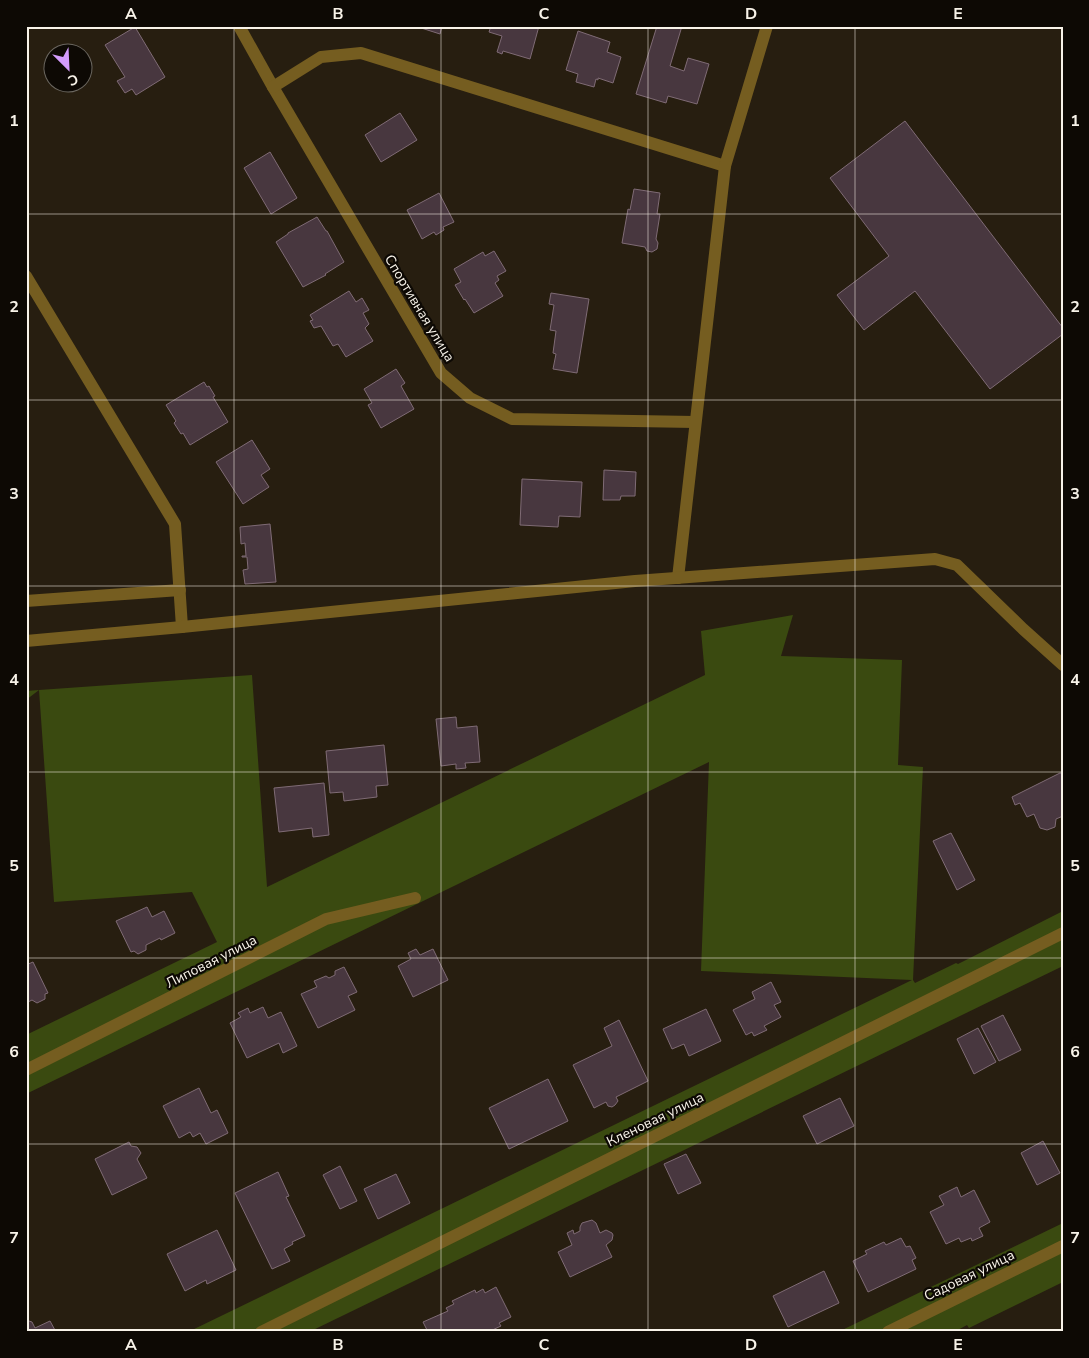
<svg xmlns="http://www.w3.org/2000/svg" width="1089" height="1358" viewBox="0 0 1089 1358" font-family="'Nunito Sans',sans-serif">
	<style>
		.green { fill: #3a4a10 }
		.building { fill: #48373f; stroke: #7f6b75 }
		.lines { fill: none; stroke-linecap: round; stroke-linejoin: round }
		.minor { stroke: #755d20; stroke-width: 12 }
		.grid { fill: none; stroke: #f8f3e9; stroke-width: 1; stroke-opacity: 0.55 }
		.labels { text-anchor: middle; stroke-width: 4.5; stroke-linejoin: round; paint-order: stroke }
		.street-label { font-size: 14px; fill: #f8f3e9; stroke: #0d0904 }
		.neatline { fill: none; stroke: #f8f3e9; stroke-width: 2 }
		.grid-label { font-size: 16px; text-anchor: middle; font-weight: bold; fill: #f8f3e9 }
	</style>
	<rect width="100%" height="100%" fill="#271e10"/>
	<g class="green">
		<path d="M793,615L781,656L902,660L898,765L923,767L913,980L915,983L956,963L958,964L1063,911V966L309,1332H188L912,980L701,971L709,762L26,1094V1035L217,942L192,892L54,902L39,690L26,700V691L39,690L252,675L267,887L705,675L701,631Z"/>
		<path d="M1063,1223V1282L969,1328L967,1325L954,1332H838Z"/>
	</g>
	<g class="building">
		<path d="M415,26H442L440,34Z"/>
		<path d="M491,26H539L530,59L503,51L502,54L497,52L502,36L489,32Z"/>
		<path d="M657,26H682L670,66L684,71L688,58L709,64L697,104L668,96L666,103L636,94Z"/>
		<path d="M135,27L165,77L136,95L132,89L125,93L117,81L125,77L105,45Z"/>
		<path d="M578,31L610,42L607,52L621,57L613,83L598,78V80L596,79L594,87L576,82L578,74L566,70Z"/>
		<path d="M400,113L417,140L381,162L365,135Z"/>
		<path d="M905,121L1063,328V334L990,389L915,291L864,330L837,295L889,256L830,178Z"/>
		<path d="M270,152L297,198L271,214L244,168Z"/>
		<path d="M634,189L660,193L657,214H660L656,239L658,243L657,249L652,252L647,251L645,247L622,243L628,209L630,210Z"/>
		<path d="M439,193L454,222L443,227L444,230L436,235L434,232L422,239L407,210Z"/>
		<path d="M317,217L326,231H327L344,262L325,274L326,275L303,287L276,242L288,234V233Z"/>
		<path d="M494,251L506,271L497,276L499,280L495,283L503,296L474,313L465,299L464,300L455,285L461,282L454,269L483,252L485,256Z"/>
		<path d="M349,291L356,302L362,298L369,310L363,313L369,324L365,328L373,341L346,357L338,344L333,346L321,326L314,328L310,321L313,320L310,315Z"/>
		<path d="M551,293L589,299L577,373L553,369L556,354L553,353L556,331L550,330L554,305L549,304Z"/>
		<path d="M396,369L405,383L401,386L414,409L381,428L368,405L372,403L364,389Z"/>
		<path d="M204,382L207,387L209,386L215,396L213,397L228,422L190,445L183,433L181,434L174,423L176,421L166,405Z"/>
		<path d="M252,440L270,469L261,475L269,487L243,504L216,462Z"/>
		<path d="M604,470L636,472L635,496H621L620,500H603Z"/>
		<path d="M522,479L582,482L580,517L559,516L558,527L520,525Z"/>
		<path d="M270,524L276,582L245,584L243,570L248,569L247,557H242V556H246L245,543L241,544L240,527Z"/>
		<path d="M456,717L457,728L477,726L480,762L465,763L466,768L456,769V764L441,766L436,719Z"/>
		<path d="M384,745L388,785L376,786L377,797L344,801L343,792L330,793L326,751Z"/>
		<path d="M1060,773L1063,774V816L1056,819L1055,827L1047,830L1040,828L1034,814L1027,817L1020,803L1015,805L1012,797Z"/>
		<path d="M324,783L329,835L313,837L312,828L279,832L274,788Z"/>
		<path d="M951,833L975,880L957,890L933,841Z"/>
		<path d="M147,907L152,917L164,911L175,933L161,940L160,938L146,945V950L138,954L134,951L131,952L116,921Z"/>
		<path d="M416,949L420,955L433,949L448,980L413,997L398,966L411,959L408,953Z"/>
		<path d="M33,962L48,993L45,994V999L37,1003L32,1000L26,1003V965Z"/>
		<path d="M344,967L357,992L348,996L355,1010L318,1028L301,994L317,987L314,981L326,976L329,978L335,975V971Z"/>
		<path d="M771,982L781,1002L774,1005L781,1017L764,1026L767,1030L754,1036L752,1032L746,1035L733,1010L755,999L752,992Z"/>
		<path d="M263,1007L268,1018L281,1012L297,1046L283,1053L279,1043L247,1058L230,1023L241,1017L238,1013L248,1008L250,1013Z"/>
		<path d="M706,1009L721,1041L689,1056L684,1044L672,1049L663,1029Z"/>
		<path d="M1003,1015L1021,1050L999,1061L981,1026Z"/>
		<path d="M619,1020L648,1081L616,1097L618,1101L615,1105L612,1107L608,1106L606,1102L594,1108L573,1065L612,1046L604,1028Z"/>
		<path d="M978,1028L996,1062L974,1074L957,1039Z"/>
		<path d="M548,1079L568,1121L509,1149L489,1108Z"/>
		<path d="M199,1088L211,1113L217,1110L228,1133L206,1144L200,1133L193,1137L190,1132L179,1138L163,1106Z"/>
		<path d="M840,1098L854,1126L817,1144L803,1116Z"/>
		<path d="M1043,1141L1060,1173L1037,1185L1021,1153Z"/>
		<path d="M129,1142L131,1146L137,1147L141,1153L137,1159L147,1178L112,1195L95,1159Z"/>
		<path d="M686,1154L701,1183L678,1194L664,1164Z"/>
		<path d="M340,1166L357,1201L340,1209L323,1175Z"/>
		<path d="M278,1172L289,1196L286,1197L305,1236L292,1242L293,1244L284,1249L290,1261L272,1269L235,1193Z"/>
		<path d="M396,1174L410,1203L378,1219L364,1189Z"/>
		<path d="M957,1187L961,1197L974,1190L990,1222L979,1228L983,1236L972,1241L971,1238L961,1242L959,1238L946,1244L930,1212L944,1205L939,1196Z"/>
		<path d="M592,1220L596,1223L600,1233L606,1230L612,1233L613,1235L612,1240L606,1245L612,1257L570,1277L558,1252L572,1245L567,1233L573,1230L574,1234L580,1231V1227L582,1223Z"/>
		<path d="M217,1230L236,1270L207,1284L206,1280L185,1291L167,1254Z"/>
		<path d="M901,1238L906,1247L910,1246L916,1258L912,1260L916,1269L868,1292L853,1261L867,1254L865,1251L884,1242L886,1245Z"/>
		<path d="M824,1271L839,1303L788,1327L773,1296Z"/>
		<path d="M496,1287L511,1317L499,1323L501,1326L488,1332H428L423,1322L448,1311L446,1308L454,1304L452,1301L475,1290L476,1293L483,1289L485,1293Z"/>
		<path d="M26,1320L32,1322L35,1328L50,1321L56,1332H26Z"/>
	</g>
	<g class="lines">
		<g class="minor">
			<path d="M239,26L273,87L441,373L470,398L512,419L695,422"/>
			<path d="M273,87L321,57L361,53L725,166"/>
			<path d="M26,276L175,524L182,627"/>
			<path d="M678,578L725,166L767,26"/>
			<path d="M26,601L180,590"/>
			<path d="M26,641L182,627L635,581L935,559L957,565L1023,629L1063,665"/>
			<path d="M26,1070L326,919L415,898"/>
			<path d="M261,1332L1063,933"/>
			<path d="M888,1332L1063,1246"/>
		</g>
	</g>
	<path class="grid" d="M234,26V1332M441,26V1332M648,26V1332M855,26V1332M26,214H1063M26,400H1063M26,586H1063M26,772H1063M26,958H1063M26,1144H1063"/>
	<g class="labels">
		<g class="street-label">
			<text transform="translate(420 308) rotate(59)" y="5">Спортивная улица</text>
			<text transform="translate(211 961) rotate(-27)" y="5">Липовая улица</text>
			<text transform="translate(655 1119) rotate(-26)" y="5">Кленовая улица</text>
			<text transform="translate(969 1275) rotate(-26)" y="5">Садовая улица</text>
		</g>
	</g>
	<rect width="1089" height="1358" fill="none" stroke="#0d0904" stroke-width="55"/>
	<g transform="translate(68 68) rotate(156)"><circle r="24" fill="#0d0904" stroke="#6b6760"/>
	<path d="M0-4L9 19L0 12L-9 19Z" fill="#d39cfc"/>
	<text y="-8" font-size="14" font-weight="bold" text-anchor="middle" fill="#f8f3e9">С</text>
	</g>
	<rect x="28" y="28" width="1034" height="1302" class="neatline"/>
	<g class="grid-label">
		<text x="131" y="19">A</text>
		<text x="338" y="19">B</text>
		<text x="544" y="19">C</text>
		<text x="751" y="19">D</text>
		<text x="958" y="19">E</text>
		<text x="14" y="126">1</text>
		<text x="1075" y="126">1</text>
		<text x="14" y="312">2</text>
		<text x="1075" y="312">2</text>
		<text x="14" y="499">3</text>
		<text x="1075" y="499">3</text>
		<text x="14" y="685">4</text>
		<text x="1075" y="685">4</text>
		<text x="14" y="871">5</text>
		<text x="1075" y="871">5</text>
		<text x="14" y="1057">6</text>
		<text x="1075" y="1057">6</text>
		<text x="14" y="1243">7</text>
		<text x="1075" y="1243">7</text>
		<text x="131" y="1350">A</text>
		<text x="338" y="1350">B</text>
		<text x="544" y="1350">C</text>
		<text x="751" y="1350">D</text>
		<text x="958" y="1350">E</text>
	</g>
</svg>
